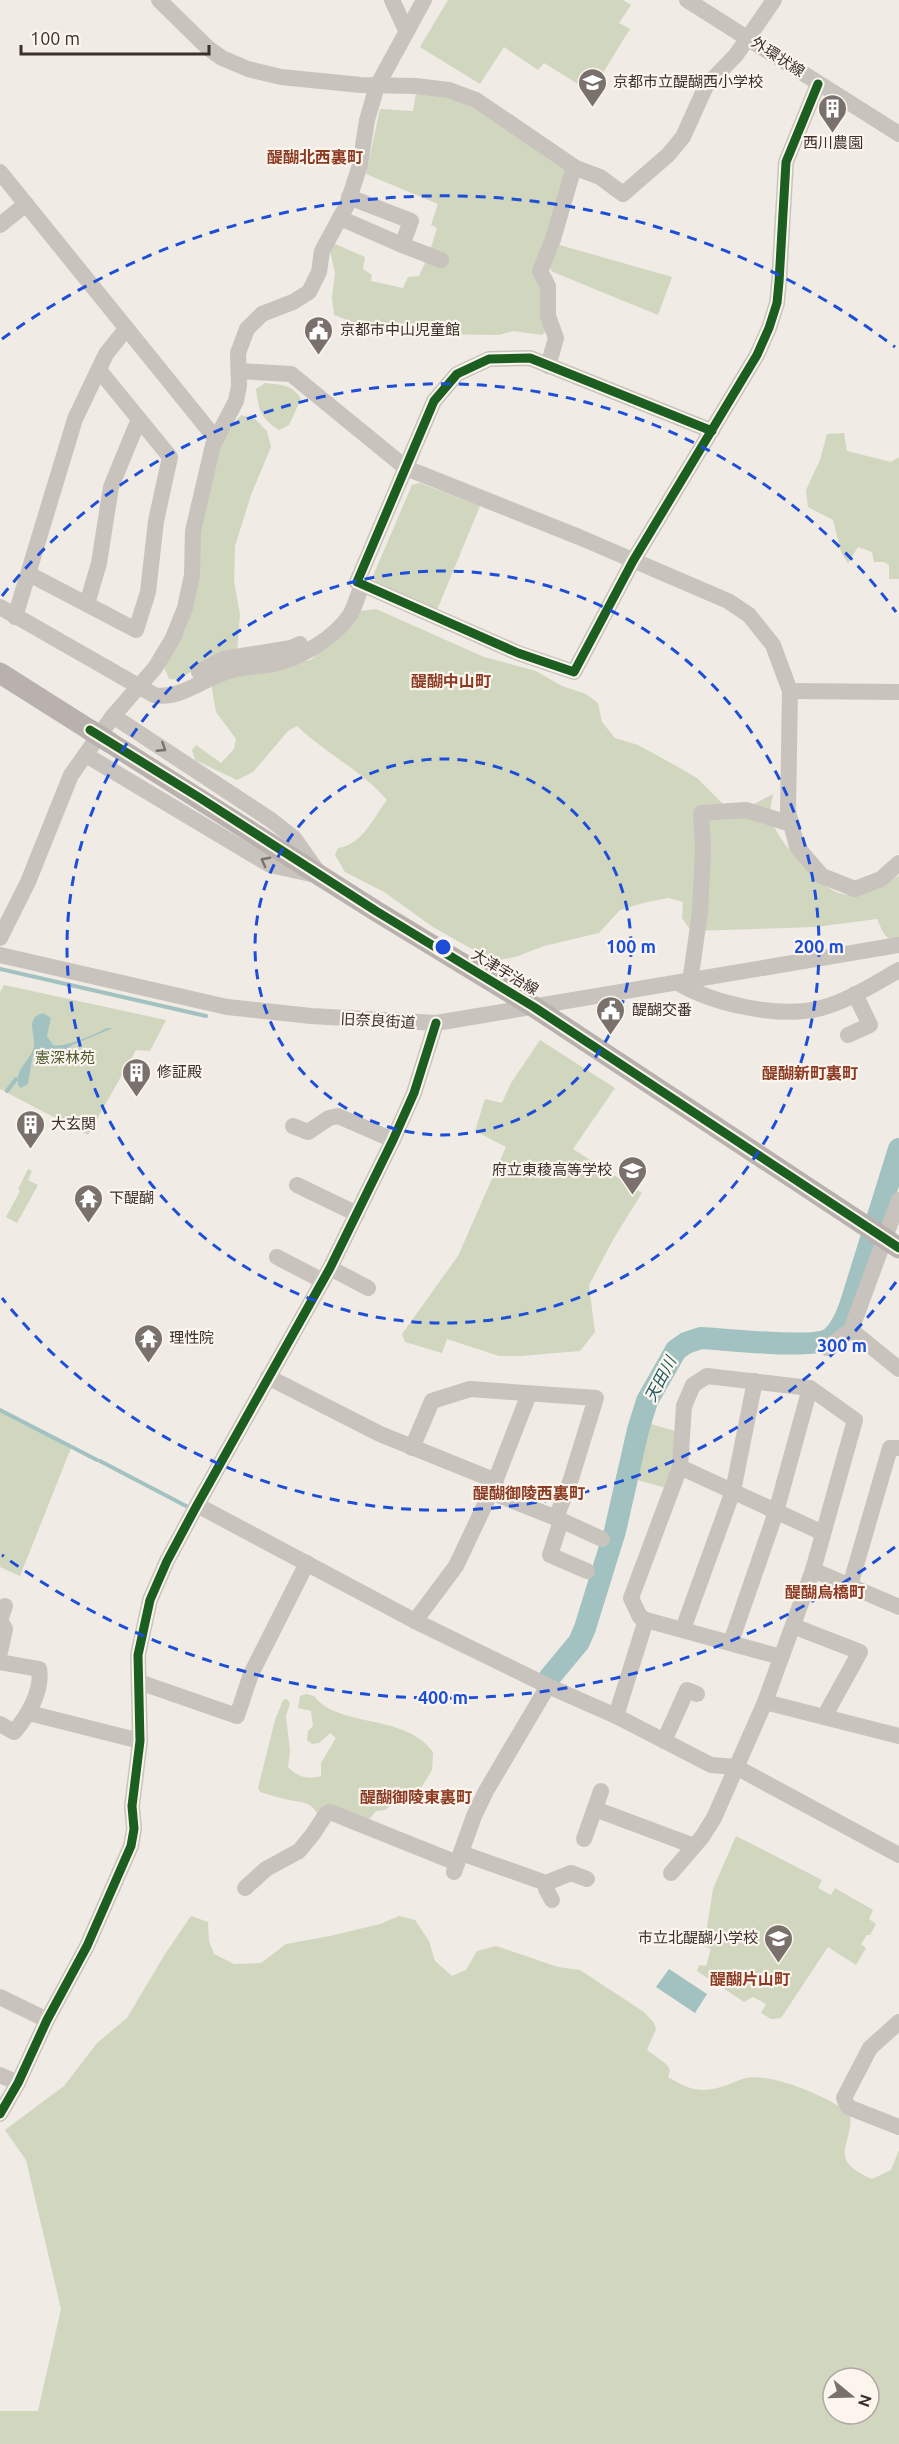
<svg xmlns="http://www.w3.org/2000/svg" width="899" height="2444" viewBox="0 0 899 2444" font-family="Ubuntu,'Noto Sans JP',sans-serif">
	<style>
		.green { fill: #d1d6bf; fill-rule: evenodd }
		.water { fill: #a1c2c1 }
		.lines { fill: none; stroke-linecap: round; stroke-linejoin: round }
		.stream { stroke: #a1c2c1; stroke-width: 4 }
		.river { stroke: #a1c2c1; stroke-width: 22 }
		.minor { stroke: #c9c3be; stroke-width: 16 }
		.major { stroke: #b8b1ad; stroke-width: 21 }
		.major-bridge { stroke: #b8b1ad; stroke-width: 21 }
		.cycleway-casing { stroke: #fbf5ee; stroke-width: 13 }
		.cycleway { stroke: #1b5e20; stroke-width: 9 }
		.oneway { stroke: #7b726d }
		.ring { fill: none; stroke: #1d4ed8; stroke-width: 3; stroke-dasharray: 10 8 }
		.labels { text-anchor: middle; stroke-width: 4.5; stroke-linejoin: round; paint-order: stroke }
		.street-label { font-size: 15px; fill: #3b302b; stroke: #fbf5ee }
		.poi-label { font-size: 15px; fill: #3b302b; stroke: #fbf5ee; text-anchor: start }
		.park-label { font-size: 15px; fill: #4a5a2e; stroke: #fbf5ee }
		.neighbourhood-label { font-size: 16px; font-weight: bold; fill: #8c3b22; stroke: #fbf5ee }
		.water-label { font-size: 16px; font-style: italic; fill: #1f5a5e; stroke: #fbf5ee }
		.centre { fill: #1d4ed8; stroke: #fbf5ee; stroke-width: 3 }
		.ring-label { font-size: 18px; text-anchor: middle; font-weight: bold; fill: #1d4ed8; stroke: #fbf5ee; stroke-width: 4.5; stroke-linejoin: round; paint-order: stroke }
	</style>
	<rect width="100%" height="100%" fill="#f0ebe5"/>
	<g class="green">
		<path d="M448,0H623L631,5L619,23L630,29L591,92L544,63L538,70L504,47L480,84L420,47Z"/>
		<path d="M416,93L455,98L471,104L569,170L542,280L548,328L542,335L513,331L499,335L425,334L393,324L361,325L334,315L332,298L335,273L330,251L333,243L365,257L363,269L372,275L371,281L403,288L408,277L419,276L429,254L437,228L431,225L438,204L366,174L380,109L413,111Z"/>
		<path d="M556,244L672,277L658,315L553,272L546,265Z"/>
		<path d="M265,383C282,385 292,384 301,399L289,425L279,430C260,418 259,410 256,389Z"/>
		<path d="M241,415L255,419L267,431L271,447L251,495L235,546L234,581L240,614L237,653C228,656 218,658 209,661C196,666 182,682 169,679L164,667L185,630L191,613L201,521L212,474L224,437Z"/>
		<path d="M844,433L847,451L891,462L899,457V579H889V565L884,562H874L872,552L858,547L848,563L841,552L833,520L808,507L806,490L820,460L827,434Z"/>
		<path d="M420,483L480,506L437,610L376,583L373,576L412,485Z"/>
		<path d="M376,609L484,657L536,671L562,686L586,694L598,703L602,722L615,738L638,745L671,763L697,778L724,805L741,811L773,794C772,801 769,811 771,818C775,839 821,890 842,894C862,898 882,884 899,876V940C885,942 882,930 877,919L815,927L691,931L682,918L683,902L668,898L643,903L620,910L599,933L544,946L515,957L493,961L433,927L384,892L345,872L335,855L338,848C361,846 374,817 387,800C361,770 325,753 297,726L288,731L253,772L237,780L195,760L192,750L196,745L221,763L234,749L236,739L216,712L210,677L311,660L360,611Z"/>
		<path d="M4,985L166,1020L150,1051L136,1050L88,1135L0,1089V992Z"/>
		<path d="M540,1040L615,1088L573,1149L642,1193L614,1238L589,1285L595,1332L580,1351L521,1356H499L447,1339L442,1353L405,1342L402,1334L458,1256L506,1147L475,1131L485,1099L502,1103L511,1083Z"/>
		<path d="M28,1169L32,1171L28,1180L38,1185L17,1223L6,1217L20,1191L18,1189Z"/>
		<path d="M0,1411L71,1448L20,1576L0,1567Z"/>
		<path d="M644,1422L675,1431L676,1451L666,1488L634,1479Z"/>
		<path d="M306,1694L314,1696C337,1728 405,1713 433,1752L432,1770L418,1793L402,1798L385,1810L376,1811L369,1820L318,1815C311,1801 303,1803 289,1800C280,1798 270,1795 260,1792L258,1788L275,1720L283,1700L287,1699L290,1703L286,1716L290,1751L288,1767C297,1777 309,1780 321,1776V1763L336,1738L330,1733L319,1743L312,1744L307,1740L308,1731L313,1726L311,1711L298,1708L300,1696Z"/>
		<path d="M736,1836L822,1880L818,1888L831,1895L835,1888L873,1910L869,1919L876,1924L870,1935H867L861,1944L866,1948L856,1965L828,1947L781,2018L771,2019L761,2013L766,2004L753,1997L744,2002L697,1971L699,1965L706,1966L711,1949L704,1946L713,1889Z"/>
		<path d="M191,1916L208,1922L209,1941L214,1954L234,1964L261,1963L286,1944L330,1936L380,1924L399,1916L415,1920L429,1941L435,1961L452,1976L466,1970L477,1951L496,1946L558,1967L580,1970L644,2012L654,2023L656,2029L647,2050L666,2064L670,2070L668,2077C688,2089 700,2094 724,2086C731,2084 738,2080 746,2078C774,2073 827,2097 850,2113C854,2146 825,2158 872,2179L891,2170L899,2150V2444H0V2411H38L61,2309L26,2160L5,2130L64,2086L97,2043L127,2018L165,1954ZM833,2378H869V2414H833Z"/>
	</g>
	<g class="water">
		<path d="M43,1013L51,1018L47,1036L53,1045C65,1048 96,1034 107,1028H113L72,1045L65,1053C55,1054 46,1047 36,1049L32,1059L28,1084L21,1088L18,1085C15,1068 31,1061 34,1046C36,1034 24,1018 43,1013Z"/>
		<path d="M669,1969L707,1994L695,2013L656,1987Z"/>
	</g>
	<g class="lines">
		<g class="stream">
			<path d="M0,969L206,1016"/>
			<path d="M7,1091L16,1079"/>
			<path d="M0,1410L97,1460"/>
			<path d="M100,1461L188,1507"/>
		</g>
		<path class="river" d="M550,1677L579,1642L585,1628L615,1531L638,1430L647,1401L676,1350L686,1343L701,1338C725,1339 815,1350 831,1338C841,1330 846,1317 850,1306L899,1149"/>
		<g class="minor">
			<path d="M159,0L208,48L222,58L248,69L281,77L361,85L416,86L449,90L476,100L576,168L600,177L623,194L668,155L683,137L706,86L736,55L774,0"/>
			<path d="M392,0L406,30"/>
			<path d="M687,0L899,134"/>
			<path d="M0,172L216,439"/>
			<path d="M349,197L411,221L402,245L441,260"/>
			<path d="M340,218L402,245"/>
			<path d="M0,225L26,204"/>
			<path d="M548,366L556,338L548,316V286L540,271L553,239L574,167"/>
			<path d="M239,371L291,374L406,468L579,537L728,601L749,615L773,645L790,691L788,811L797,847L822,876L855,889L881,879L899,863"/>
			<path d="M712,431L530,358L489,359L457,374L434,401L357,582L518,653L574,672L633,561L757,355L769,328L777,303L779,282L786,162L818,84"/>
			<path d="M29,574L136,630L148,592L156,521L170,457L99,370"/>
			<path d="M87,604L99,563L111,487L139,419"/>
			<path d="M0,607L154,695C178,700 201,681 223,673C240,666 256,667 273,664C301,658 333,639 350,615C355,606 358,595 362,585"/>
			<path d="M15,617L75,419L106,354L126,329"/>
			<path d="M199,672L223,659L291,648L300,644"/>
			<path d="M790,691L899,692"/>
			<path d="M113,716L271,820L294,838L318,872"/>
			<path d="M86,755L270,865L311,874"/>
			<path d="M0,938L28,882L71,775L113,716L155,668L173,638L185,608L192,575L193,531L213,445L236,401L239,386L238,353L247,329L262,314L293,302L309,292L319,272L322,251L347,205L360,165L367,120L377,86L424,0"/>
			<path d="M0,955L227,1007L311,1016L436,1023L899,945"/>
			<path d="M690,982L700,912L703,849L701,813L746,810L791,824"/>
			<path d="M678,983C714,1004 780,1019 821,1008C848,1001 874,984 899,970"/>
			<path d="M848,1035L870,1025L855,994"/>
			<path d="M293,1126L308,1132L329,1118L338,1116L393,1140"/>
			<path d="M297,1185L357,1214"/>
			<path d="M277,1257L323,1281"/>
			<path d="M330,1268L368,1288"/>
			<path d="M851,1330L899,1369"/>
			<path d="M827,1348L851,1330L899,1200"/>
			<path d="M268,1377L380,1434L496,1481"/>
			<path d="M412,1448L432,1401L470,1389L596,1398L571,1479L556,1518L491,1492"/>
			<path d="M680,1467L823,1533"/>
			<path d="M197,1505L415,1621L548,1686L616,1716L711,1765L736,1767L899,1855"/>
			<path d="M556,1518L602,1539"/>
			<path d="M561,1521L550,1555L587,1571"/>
			<path d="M813,1570L899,1607"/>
			<path d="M850,1586L890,1448H899"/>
			<path d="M415,1621L456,1566L491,1492L529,1394"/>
			<path d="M793,1626L860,1652L824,1717"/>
			<path d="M683,1629L733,1491L755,1381"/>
			<path d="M731,1642L776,1512L810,1388"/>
			<path d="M0,1652L5,1629L0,1620L5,1606"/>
			<path d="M0,1662L39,1669C43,1690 28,1716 14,1732L0,1724"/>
			<path d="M139,1682L237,1716L251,1674L307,1563"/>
			<path d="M765,1702L899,1736"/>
			<path d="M29,1713L140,1741"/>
			<path d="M616,1716L646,1620"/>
			<path d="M664,1741L687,1690L697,1694"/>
			<path d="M595,1809L694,1846"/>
			<path d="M584,1839L601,1791"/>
			<path d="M461,1853L546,1883L571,1873L587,1879"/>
			<path d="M454,1872L474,1816L486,1791L548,1686"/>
			<path d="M671,1873L702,1837L714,1818L765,1702L813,1570L855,1420L810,1388L707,1376L693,1385L684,1406L680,1467L631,1598L640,1617L646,1620L781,1657"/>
			<path d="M546,1883V1889L552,1900"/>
			<path d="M245,1888L266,1869L299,1851L313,1834L326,1814L330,1812L457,1863"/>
			<path d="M0,1997L47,2020"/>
			<path d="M899,2022L870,2048L844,2098L848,2107L899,2127"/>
			<path d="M0,2075L18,2083"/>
			<path d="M0,2114L18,2083L47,2020L87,1946L131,1846L134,1829L132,1806L140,1741L138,1655L150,1600L167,1561L197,1505L330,1268L393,1140L414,1093L436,1023"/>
		</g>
		<g class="major">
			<path d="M0,673L90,730"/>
			<path d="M109,742L376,911L534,1007L899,1248"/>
		</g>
		<path class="major-bridge" d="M90,730L109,742"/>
		<defs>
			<g id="cycleway">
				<path d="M712,431L530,358L489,359L457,374L434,401L357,582L518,653L574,672L633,561L757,355L769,328L777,303L779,282L786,162L818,84"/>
				<path d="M90,730L200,798L376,911L534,1007L899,1248"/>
				<path d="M0,2114L18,2083L47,2020L87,1946L131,1846L134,1829L132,1806L140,1741L138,1655L150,1600L167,1561L197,1505L330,1268L393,1140L414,1093L436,1023"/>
			</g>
		</defs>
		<use href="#cycleway" class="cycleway-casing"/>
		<use href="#cycleway" class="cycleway"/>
	</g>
	<defs><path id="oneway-chevron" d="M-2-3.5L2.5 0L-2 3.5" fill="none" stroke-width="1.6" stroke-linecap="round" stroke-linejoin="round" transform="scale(1.5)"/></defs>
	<g class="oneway">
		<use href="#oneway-chevron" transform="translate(162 748) rotate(33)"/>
		<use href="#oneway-chevron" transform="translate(265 861) rotate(-152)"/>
	</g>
	<g class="ring">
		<circle cx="443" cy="947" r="188"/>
		<circle cx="443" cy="947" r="376"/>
		<path d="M896 1282A564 564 0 0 1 2 1298M2 596A564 564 0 0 1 896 612"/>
		<path d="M895 1547A751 751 0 0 1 2 1555M2 339A751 751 0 0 1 895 347"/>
	</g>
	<defs>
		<symbol id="school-pin" viewBox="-11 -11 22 30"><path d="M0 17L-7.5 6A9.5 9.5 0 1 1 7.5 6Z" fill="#7a716c" stroke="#fbf5ee"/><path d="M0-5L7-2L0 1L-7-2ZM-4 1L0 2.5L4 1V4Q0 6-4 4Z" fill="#fff"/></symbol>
		<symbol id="building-pin" viewBox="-11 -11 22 30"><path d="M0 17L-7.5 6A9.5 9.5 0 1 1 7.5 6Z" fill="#7a716c" stroke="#fbf5ee"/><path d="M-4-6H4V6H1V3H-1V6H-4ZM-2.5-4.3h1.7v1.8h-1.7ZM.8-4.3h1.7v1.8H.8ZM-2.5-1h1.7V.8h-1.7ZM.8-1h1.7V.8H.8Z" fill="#fff"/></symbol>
		<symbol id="civic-pin" viewBox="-11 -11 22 30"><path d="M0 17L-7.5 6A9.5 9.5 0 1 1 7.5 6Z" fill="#7a716c" stroke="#fbf5ee"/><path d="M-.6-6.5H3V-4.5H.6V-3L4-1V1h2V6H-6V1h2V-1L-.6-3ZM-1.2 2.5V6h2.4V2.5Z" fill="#fff"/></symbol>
		<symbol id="temple-pin" viewBox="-11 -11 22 30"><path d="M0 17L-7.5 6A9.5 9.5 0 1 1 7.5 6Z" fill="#7a716c" stroke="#fbf5ee"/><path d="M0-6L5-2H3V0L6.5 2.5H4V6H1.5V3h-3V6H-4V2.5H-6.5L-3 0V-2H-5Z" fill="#fff"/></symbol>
	</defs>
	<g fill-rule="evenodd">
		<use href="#school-pin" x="576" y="66" width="33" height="45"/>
		<use href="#building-pin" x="816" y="92" width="33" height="45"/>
		<use href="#civic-pin" x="302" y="314" width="33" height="45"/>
		<use href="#civic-pin" x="594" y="994" width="33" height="45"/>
		<use href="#building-pin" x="120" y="1056" width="33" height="45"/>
		<use href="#building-pin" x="14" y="1108" width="33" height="45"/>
		<use href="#school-pin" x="616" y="1154" width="33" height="45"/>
		<use href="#temple-pin" x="72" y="1182" width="33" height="45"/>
		<use href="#temple-pin" x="132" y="1322" width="33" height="45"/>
		<use href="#school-pin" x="762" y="1922" width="33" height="45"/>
	</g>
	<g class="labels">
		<g class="street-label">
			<text transform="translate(778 57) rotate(33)" y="5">外環状線</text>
			<text transform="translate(505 972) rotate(31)" y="5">大津宇治線</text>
			<text transform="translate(378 1021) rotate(3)" y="5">旧奈良街道</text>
		</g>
		<g class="poi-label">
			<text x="613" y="87">京都市立醍醐西小学校</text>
			<text x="833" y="148" text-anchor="middle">西川農園</text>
			<text x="340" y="335">京都市中山児童館</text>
			<text x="632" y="1015">醍醐交番</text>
			<text x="157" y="1077">修証殿</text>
			<text x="51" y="1129">大玄関</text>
			<text x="612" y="1175" text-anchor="end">府立東稜高等学校</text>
			<text x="109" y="1203">下醍醐</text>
			<text x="169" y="1343">理性院</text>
			<text x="758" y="1943" text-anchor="end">市立北醍醐小学校</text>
		</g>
		<g class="park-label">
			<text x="65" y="1063">憲深林苑</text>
		</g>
		<g class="neighbourhood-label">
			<text x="315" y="163">醍醐北西裏町</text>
			<text x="451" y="687">醍醐中山町</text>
			<text x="810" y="1079">醍醐新町裏町</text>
			<text x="529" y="1499">醍醐御陵西裏町</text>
			<text x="825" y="1598">醍醐烏橋町</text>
			<text x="416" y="1803">醍醐御陵東裏町</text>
			<text x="750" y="1985">醍醐片山町</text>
		</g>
		<g class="water-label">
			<text transform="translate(660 1379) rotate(-62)" y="6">天田川</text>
		</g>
	</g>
	<circle cx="443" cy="947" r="9" class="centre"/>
	<g class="ring-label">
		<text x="631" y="953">100 m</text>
		<text x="819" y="953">200 m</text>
		<text x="842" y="1352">300 m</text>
		<text x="443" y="1704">400 m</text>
	</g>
	<g transform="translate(851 2396) rotate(109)"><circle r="28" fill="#fbf5ee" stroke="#aea6a0" stroke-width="1.5"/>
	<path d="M0-4.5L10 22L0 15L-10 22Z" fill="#7a716c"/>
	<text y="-9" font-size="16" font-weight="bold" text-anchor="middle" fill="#3b302b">N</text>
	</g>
	<path d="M21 45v9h188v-9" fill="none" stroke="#3b302b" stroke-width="3"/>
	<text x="30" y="45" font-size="18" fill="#3b302b" stroke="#fbf5ee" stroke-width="4.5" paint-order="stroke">100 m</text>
</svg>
